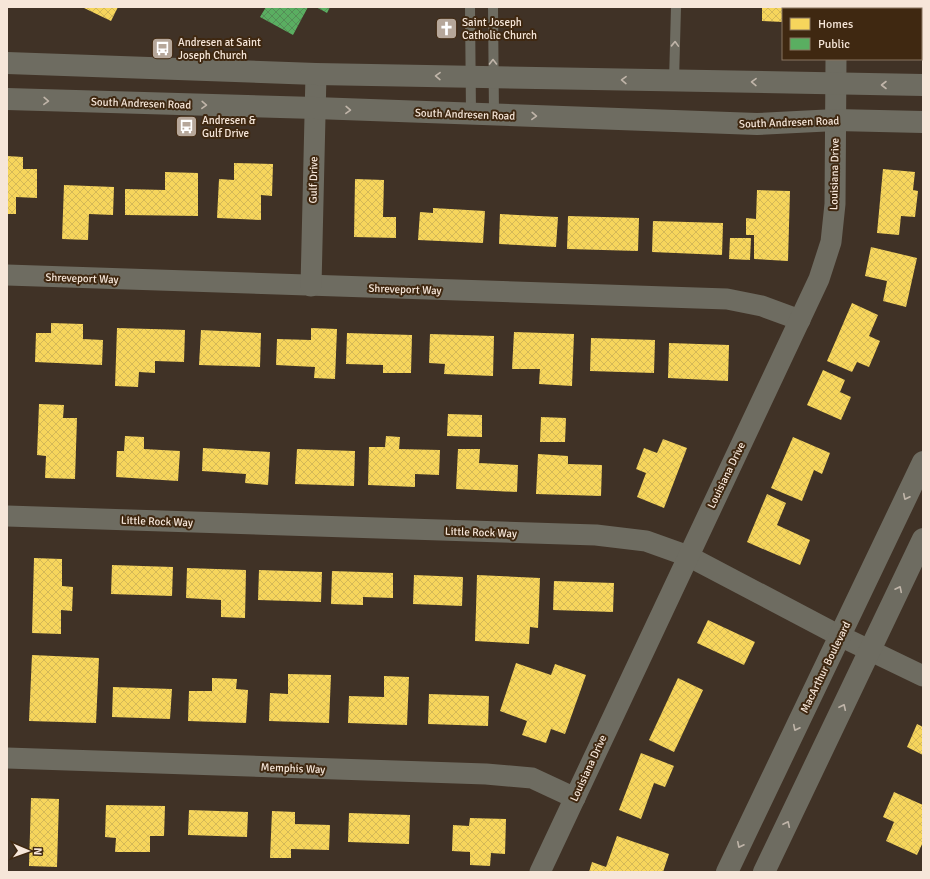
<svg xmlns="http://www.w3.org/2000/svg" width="930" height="879" viewBox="0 0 930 879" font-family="Signika,sans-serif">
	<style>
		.homes { fill: url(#homes-cross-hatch) }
		.public { fill: url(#public-cross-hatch) }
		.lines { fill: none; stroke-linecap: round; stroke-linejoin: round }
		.service { stroke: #6e6c61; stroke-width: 10 }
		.minor { stroke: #6e6c61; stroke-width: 21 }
		.tertiary { stroke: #6e6c61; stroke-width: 22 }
		.oneway { stroke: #c0b5a9 }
		.labels { text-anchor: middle; stroke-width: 4; stroke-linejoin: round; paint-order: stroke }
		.poi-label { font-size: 11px; fill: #f6e6d9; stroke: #3f2811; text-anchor: start }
		.street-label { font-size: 11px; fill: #f6e6d9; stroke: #3f2811 }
	</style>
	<defs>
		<pattern id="homes-cross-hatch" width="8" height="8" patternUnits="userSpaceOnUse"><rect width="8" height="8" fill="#f6d55c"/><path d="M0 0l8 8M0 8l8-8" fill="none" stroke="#d4b857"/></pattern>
		<pattern id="public-cross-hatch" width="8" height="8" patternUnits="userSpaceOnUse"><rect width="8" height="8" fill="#5aae61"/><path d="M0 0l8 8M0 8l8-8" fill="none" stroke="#558e57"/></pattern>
	</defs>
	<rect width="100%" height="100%" fill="#403226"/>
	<g class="homes">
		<path d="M82,7H118L111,21Z"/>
		<path d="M762,7H787V9H783V22L762,21Z"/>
		<path d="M885,7H923V16H921V9H885Z"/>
		<path d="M7,156L23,157V169H37V198L16,197V214H7Z"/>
		<path d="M234,163L273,164L272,196L261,195V220L217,218L219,179L234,180Z"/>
		<path d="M883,169L915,172L913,190L918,191L915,217L901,216L899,235L877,233Z"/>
		<path d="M165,172L198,173V216L125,215V189L165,190Z"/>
		<path d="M355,179L384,180L383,217H396V238L354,237Z"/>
		<path d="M64,185L114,187L113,215L89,214L88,240L62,239Z"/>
		<path d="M757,190L790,191L788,261L754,259V235H746V218L756,219Z"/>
		<path d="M433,208L485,211L483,243L418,240L420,212L433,213Z"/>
		<path d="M500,214L558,217L556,247L499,244Z"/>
		<path d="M568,216L639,218L638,251L567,249Z"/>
		<path d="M653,221L723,223L722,255L652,252Z"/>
		<path d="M730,238H751L750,260L729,259Z"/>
		<path d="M871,247L917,258L906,307L883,301L887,281L865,276Z"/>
		<path d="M852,303L878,315L869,336L880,341L869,367L857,362L852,372L827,361Z"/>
		<path d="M51,323L83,324V339L103,340L102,365L35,362L36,333H51Z"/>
		<path d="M117,328L185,330L184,362L155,361V373L139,372L138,387L115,386Z"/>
		<path d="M311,328L337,329L335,379L314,378L315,367L276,365L277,339L311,340Z"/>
		<path d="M201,330L261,333L260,367L199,365Z"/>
		<path d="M514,332L574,334L572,386L539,384L540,369H512Z"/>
		<path d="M347,333L412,335L411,373H383V365L346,364Z"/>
		<path d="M430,334L494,336L493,376L444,374L445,364L429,363Z"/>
		<path d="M591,338L655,340L654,373L590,371Z"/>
		<path d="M669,343L729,345L728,381L668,378Z"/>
		<path d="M823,370L845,380L840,392L851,397L841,420L807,405Z"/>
		<path d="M39,404L64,405L63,418H77L75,479L45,478L46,456L37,455Z"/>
		<path d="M448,414L482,415V437L447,436Z"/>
		<path d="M541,417L566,418L565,442H540Z"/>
		<path d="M125,436L144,437V449L180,451L178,481L116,477L117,451H124Z"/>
		<path d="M386,436L400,437L399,449L440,450L439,475L415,474V487L368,485L369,447H385Z"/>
		<path d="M793,437L830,453L822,474L814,470L802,501L771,488Z"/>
		<path d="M663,439L687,448L664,508L637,497L646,473L636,469L644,448L657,453Z"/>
		<path d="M203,448L270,452L268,485L245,483L246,474L202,471Z"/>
		<path d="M297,449L355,451L354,486L295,484Z"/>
		<path d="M458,449H480L479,463L518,465L517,492L456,489Z"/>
		<path d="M538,454L568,456V464L602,465L601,496L536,494Z"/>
		<path d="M767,494L786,503L777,525L810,540L800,565L747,542Z"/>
		<path d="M34,558L62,559V586L73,587L72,611L61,610V634L32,633Z"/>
		<path d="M112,565L173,567L172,596L111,594Z"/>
		<path d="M187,568L246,570L245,618L221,617V600L186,598Z"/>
		<path d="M259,570L322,572L321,602L258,600Z"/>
		<path d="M332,571L393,573V598L363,597V605L331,604Z"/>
		<path d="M414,575L463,577L462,606L413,604Z"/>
		<path d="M477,575L540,578L538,628L530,627L529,644L475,641Z"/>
		<path d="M554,581L614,583L613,612L553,610Z"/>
		<path d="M708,620L755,642L744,665L697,643Z"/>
		<path d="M32,655L99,658L96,723L29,721Z"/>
		<path d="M516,663L551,675L555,664L586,675L565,734L551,729L546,743L522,735L527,721L500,711Z"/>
		<path d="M288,674L331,675L329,723L269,721L270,693L288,694Z"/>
		<path d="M384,676L409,677L407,725L348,723L349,696L384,697Z"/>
		<path d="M212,678L237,679L236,689L248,690L246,723L188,721L189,691H212Z"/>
		<path d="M678,678L703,690L674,752L649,740Z"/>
		<path d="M113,687L172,689L170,719L112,717Z"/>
		<path d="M429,694L489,696L488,726L428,724Z"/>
		<path d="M917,724L923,727V755L907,747Z"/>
		<path d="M641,753L674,766L665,787L654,783L641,819L619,810Z"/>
		<path d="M894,792L923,805V842L917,855L886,841L894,822L883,817Z"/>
		<path d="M31,798L59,799L57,867L29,866Z"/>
		<path d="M106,805L165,806L164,836H150V852H115L116,838L105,837Z"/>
		<path d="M189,810L248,812L247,837L188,835Z"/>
		<path d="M272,811L295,812V824L330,825L329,850L291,849V858H270Z"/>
		<path d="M349,813L410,815L409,844L348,842Z"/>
		<path d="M470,818L506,819L505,854L491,853L490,866L470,865V852L452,851L453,825L469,826Z"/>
		<path d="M617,836L669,854L663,872H589L592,862L606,867Z"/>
	</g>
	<g class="public">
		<path d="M266,7H308L293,35L260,17Z"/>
		<path d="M316,7H330L327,13Z"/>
	</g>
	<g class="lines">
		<g class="service">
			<path d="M470,7L471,114"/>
			<path d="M493,7L494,115"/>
			<path d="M674,81L676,7"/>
		</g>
		<g class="minor">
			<path d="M837,9V7"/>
			<path d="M7,275L727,299L762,306L800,320"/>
			<path d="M311,286L316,74"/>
			<path d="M7,516L596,535L646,541L688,556L840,636L923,676"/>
			<path d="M7,758L486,774L532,778L575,798"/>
			<path d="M540,872L819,279L831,242L835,204L836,59"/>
		</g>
		<g class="tertiary">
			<path d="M7,63L316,74L923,85"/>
			<path d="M7,99L315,108L757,124L836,120L923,122"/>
			<path d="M727,872L923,462"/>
			<path d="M764,872L923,539"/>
		</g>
	</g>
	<defs><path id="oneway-chevron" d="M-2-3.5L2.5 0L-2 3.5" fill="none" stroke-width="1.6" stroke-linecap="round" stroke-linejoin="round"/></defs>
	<g class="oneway">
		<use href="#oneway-chevron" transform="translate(675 44) rotate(-88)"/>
		<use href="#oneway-chevron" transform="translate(493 62) rotate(-90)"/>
		<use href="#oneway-chevron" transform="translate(438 76) rotate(-179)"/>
		<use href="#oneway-chevron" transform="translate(624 80) rotate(-179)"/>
		<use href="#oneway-chevron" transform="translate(754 82) rotate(-179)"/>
		<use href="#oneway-chevron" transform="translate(884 85) rotate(-180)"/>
		<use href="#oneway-chevron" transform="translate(46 101) rotate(2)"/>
		<use href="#oneway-chevron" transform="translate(204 105) rotate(2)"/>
		<use href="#oneway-chevron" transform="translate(348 110) rotate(2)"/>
		<use href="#oneway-chevron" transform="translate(534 116) rotate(2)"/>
		<use href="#oneway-chevron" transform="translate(906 497) rotate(116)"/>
		<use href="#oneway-chevron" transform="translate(899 589) rotate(-64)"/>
		<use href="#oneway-chevron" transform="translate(843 707) rotate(-65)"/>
		<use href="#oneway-chevron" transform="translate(796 728) rotate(116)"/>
		<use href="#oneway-chevron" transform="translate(787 824) rotate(-65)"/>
		<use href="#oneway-chevron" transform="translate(740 845) rotate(116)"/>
	</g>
	<defs>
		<symbol id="church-square" viewBox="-11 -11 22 22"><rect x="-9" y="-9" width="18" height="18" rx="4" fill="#b6a79a" stroke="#3f2811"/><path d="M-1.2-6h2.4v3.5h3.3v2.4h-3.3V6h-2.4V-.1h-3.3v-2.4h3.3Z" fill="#fff"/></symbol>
		<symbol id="bus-square" viewBox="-11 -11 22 22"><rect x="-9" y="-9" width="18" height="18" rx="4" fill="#b6a79a" stroke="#3f2811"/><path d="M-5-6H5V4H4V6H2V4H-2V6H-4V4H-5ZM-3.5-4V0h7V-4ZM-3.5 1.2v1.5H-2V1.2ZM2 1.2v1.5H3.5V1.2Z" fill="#fff"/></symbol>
	</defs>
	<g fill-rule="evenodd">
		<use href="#church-square" x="434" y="16" width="25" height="25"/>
		<use href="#bus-square" x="150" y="36" width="25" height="25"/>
		<use href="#bus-square" x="174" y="114" width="25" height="25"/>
	</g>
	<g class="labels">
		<g class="poi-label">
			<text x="462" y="26">Saint Joseph<tspan x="462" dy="13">Catholic Church</tspan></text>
			<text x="178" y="46">Andresen at Saint<tspan x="178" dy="13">Joseph Church</tspan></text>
			<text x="202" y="124">Andresen &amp;<tspan x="202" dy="13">Gulf Drive</tspan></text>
		</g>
		<g class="street-label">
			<text transform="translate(141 103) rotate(2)" y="4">South Andresen Road</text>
			<text transform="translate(465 114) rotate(2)" y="4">South Andresen Road</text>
			<text transform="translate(789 122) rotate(-2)" y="4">South Andresen Road</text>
			<text transform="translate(834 174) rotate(-89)" y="4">Louisiana Drive</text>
			<text transform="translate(313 180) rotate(-89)" y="4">Gulf Drive</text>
			<text transform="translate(82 278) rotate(2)" y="4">Shreveport Way</text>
			<text transform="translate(405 289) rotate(2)" y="4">Shreveport Way</text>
			<text transform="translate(726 475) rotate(-64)" y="4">Louisiana Drive</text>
			<text transform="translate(157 521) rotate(2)" y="4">Little Rock Way</text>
			<text transform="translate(481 532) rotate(2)" y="4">Little Rock Way</text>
			<text transform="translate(825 667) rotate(-64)" y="4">MacArthur Boulevard</text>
			<text transform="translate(293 768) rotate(2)" y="4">Memphis Way</text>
			<text transform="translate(588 768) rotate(-65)" y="4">Louisiana Drive</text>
		</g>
	</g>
	<rect width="930" height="879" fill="none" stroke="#f6e6d9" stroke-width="16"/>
	<rect x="782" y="8" width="140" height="52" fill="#3f2811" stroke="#887461"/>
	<rect x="790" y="18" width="20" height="12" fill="#f6d55c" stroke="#887461"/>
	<text x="818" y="28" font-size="12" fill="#f6e6d9">Homes</text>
	<rect x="790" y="38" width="20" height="12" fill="#5aae61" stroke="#887461"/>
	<text x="818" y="48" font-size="12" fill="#f6e6d9">Public</text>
	<g transform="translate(28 851) rotate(92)" stroke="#3f2811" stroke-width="3" paint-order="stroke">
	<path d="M0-3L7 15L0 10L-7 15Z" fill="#f6e6d9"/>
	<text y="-6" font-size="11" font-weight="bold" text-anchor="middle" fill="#f6e6d9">N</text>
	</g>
</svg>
